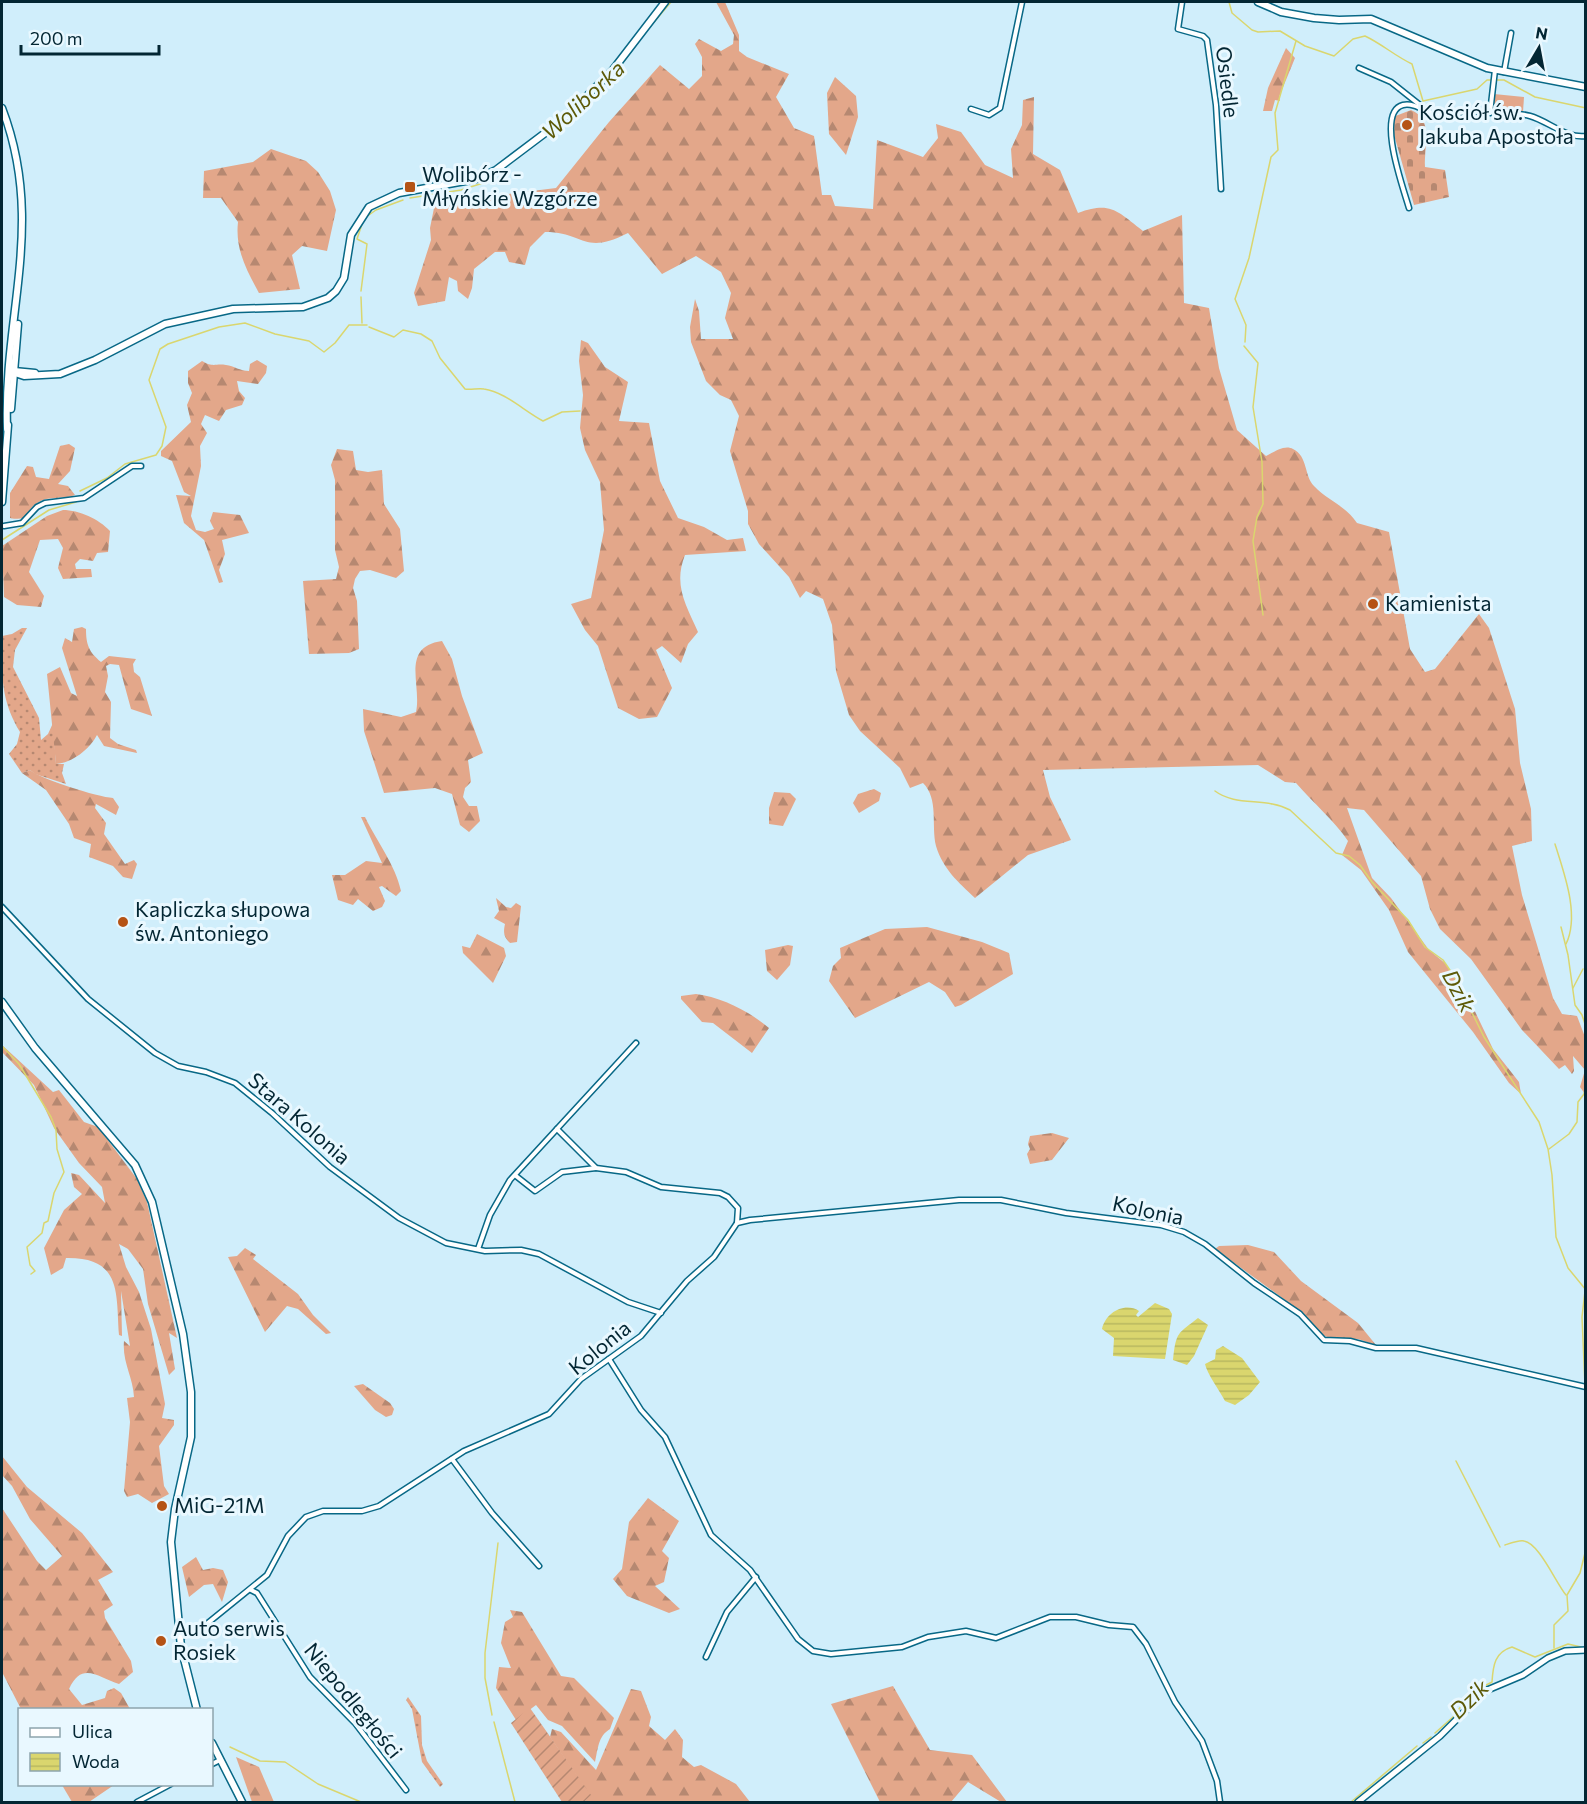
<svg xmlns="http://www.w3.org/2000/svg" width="1587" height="1804" viewBox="0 0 1587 1804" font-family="Commissioner,sans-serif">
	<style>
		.grass { fill: url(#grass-dots) }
		.forest { fill: url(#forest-firs) }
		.cemetery { fill: url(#cemetery-stones) }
		.garden { fill: url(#garden-furrows) }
		.pitch { fill: #e3a78a }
		.water { fill: url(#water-rules) }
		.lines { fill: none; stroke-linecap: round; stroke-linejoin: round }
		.stream { stroke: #dad66e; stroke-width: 1.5 }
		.minor-casing { stroke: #086886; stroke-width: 7 }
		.tertiary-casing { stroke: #086886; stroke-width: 8 }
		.secondary-casing { stroke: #086886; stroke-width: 9 }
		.minor { stroke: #fff; stroke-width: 4 }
		.tertiary { stroke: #fff; stroke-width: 5 }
		.secondary { stroke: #fff; stroke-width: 6 }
		.poi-dot { fill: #b55315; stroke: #e9f8ff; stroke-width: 2 }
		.labels { text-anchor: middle; stroke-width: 6; stroke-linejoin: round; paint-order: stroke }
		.street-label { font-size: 21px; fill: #032633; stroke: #e9f8ff }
		.poi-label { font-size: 21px; fill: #032633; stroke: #e9f8ff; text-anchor: start }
		.water-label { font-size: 22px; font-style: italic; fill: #5d5a08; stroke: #e9f8ff }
	</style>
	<defs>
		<pattern id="grass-dots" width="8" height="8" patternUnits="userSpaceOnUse" patternTransform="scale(1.5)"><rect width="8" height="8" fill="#e3a78a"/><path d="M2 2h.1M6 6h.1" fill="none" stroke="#b68871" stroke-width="1.8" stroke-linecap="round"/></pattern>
		<pattern id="forest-firs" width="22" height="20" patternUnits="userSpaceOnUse" patternTransform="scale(1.5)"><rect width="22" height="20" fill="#e3a78a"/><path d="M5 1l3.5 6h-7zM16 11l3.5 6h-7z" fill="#b68871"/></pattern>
		<pattern id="cemetery-stones" width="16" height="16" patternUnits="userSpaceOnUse" patternTransform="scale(1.5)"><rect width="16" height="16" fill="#e3a78a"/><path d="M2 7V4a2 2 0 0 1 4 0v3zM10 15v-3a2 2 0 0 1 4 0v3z" fill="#b68871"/></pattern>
		<pattern id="garden-furrows" width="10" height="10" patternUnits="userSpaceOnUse" patternTransform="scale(1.5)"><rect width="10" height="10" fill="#e3a78a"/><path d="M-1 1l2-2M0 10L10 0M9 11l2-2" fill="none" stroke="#b68871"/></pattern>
		<pattern id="water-rules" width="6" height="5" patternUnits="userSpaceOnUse" patternTransform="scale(1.5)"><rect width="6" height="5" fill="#dad66e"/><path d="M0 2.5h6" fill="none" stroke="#b9b860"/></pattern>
	</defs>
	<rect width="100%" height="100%" fill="#d0eefb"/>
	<g class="grass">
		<path d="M22,628H27L15,650L13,667L39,718L41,740L48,734L53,723L56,764H64L62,773L66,784L35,774L30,770L22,773L9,754L17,744L20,732C0,698 2,676 2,636L12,634Z"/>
		<path d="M408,1697L421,1716L422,1745L427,1761L443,1784L440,1787L422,1762L412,1709L406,1700Z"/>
	</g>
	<g class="forest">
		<path d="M716,2H725L739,35V51L747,57L789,74L776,97L794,128L814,136L822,195H831L835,206L873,209L877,140L923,157L938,138L936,124L961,132L985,165L1013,178L1011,149L1022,125L1023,100L1034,97L1033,154L1060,170L1078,213C1111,201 1117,211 1143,231L1182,215L1184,303L1209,308L1219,368L1237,430L1266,456C1274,452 1285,444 1293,449C1308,456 1304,476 1314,486C1327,500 1346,506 1357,523L1389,532L1410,649L1425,672L1435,669L1479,614L1489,628L1515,709L1520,763L1531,809L1532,841L1512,846L1522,895L1553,998L1562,1014L1577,1016L1585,1037V1094L1580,1087L1585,1070L1573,1056L1574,1071L1572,1074L1565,1065L1559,1069L1522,1030L1471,959L1440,929L1430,909L1421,876L1364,810L1347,808L1372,878L1391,898L1429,950L1446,964L1469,999L1493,1049L1519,1082L1521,1094L1509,1083L1473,1032L1408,952L1389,910L1361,870L1342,855L1348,841C1334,820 1313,803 1296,783L1285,782L1258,765L1043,770L1050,797L1071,840L1028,855L975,898C958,882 943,869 936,846C931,825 939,799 923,783L910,788L900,768L860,731L849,715L836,671L832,625L823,599L806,591L800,598L789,577L759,544L748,524V511L730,451L739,416L731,400L720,395L706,381L691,342L690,327L695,299L699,311L701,339H733L725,318L731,293L721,272L696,256L662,274L628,233C583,256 585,232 545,232L530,247L525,265L509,262L505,252H495L474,269L472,288L468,299L458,291L457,281L449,277L445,301L418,306L414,293L431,240L430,228L435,203L556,188L609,122L660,65L689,89L702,76V57L695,44L699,39L721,51L733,44L734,35Z"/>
		<path d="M1286,48L1295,58L1279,97L1280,101L1275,100L1272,111H1263L1268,88Z"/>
		<path d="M835,77L856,96L858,117L846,155L829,134L827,93Z"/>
		<path d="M271,149L306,161L318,172L330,191L336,210L327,251L302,246L292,255L300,289L259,293C246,269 235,249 238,222L221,198H203L204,171L253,162Z"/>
		<path d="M581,340L588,343L605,367L628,382L619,421L649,423L660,481L678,518L704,527L727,540L743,538L746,551L685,555C673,585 686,605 698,632L688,644L681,663L662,646L656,650L672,688L657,717L639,719L618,708L598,646L585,630L571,604L591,598L604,530L600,482L585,450L580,428L583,395L579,361Z"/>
		<path d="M257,360L267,366L266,373L258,384L237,381L239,391L245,398L242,405L226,410L219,421L205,415L201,424L207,433L200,446L201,466L191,516L196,530L205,532L214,529L210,521L213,512L240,515L249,533L222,540L225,554L219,570L223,582L219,583L204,540L184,523L176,495L191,496L184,492L172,461L161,456V451L191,422L187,405L192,393L188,383V371L202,361C214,368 215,363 226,365C234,366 240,371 249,371L250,364Z"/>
		<path d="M69,444L75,448L70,471L58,484L68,486L75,495C63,500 49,495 37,503C24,511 31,522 10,518V493L27,466L33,467L36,477L49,479L60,446Z"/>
		<path d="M337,449L353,451L356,470L368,472L382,470L384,504L400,529L404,571L396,578L370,570L360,571L355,579L353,588L357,601L359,649L349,653L309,654L303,581L336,579L339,567L335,550V480L331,465Z"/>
		<path d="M63,510C79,510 99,519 110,531L108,552L97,553L93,561L80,559L75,564L76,569H91L92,577L63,579L58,568L63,548L58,539L40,540L29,572L44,596L41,607L17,605L4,597L2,546L47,516Z"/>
		<path d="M82,627L86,629C86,645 89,652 101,662L109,656L136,659L133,664L134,672L140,677L152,716L131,709L119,665L110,664L106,666L108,676L105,692L111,702L110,738L118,744L136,750L137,753L104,746L97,735C90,749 72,763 56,764L47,674L60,667L71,693L77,696L62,648L65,638L72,642L74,629Z"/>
		<path d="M442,641L452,659L462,696L483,753L468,760L471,782L465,788L463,797L469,806H477L480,821L469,832L460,825L452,794L435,788L384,793L364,731L363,709L401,717L416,712C422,685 400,647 442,641Z"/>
		<path d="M30,770C40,779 98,797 113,798L119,807L116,815L96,804L95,808L106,823L104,834L125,864L134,860L137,864L132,879L123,877L113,866L89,857L91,844L74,838L69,824L46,790L22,773Z"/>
		<path d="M874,789L881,793L879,801L859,813L853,803L858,794Z"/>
		<path d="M774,792L790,793L796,799L783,826L769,824V808Z"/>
		<path d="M361,817H365C377,842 395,864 401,891L396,896L382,886L379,887L385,901L382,907L373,911L358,899L353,905L338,900L332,875H345L366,861L382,863Z"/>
		<path d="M496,898L506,907L511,908L516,903L521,906L517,942L510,943C504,937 503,933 505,924L494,918L499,911Z"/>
		<path d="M927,927L982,942L1009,953L1013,974L961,1005L955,1007L945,992L929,982L855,1018L829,981L833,966L841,958L840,948L885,929Z"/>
		<path d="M477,934L504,948L506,956L493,983L463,953L462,946L470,948Z"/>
		<path d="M788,945L793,946L790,965L777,980L767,971L765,950Z"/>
		<path d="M696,994C721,997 749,1011 769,1028L752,1053L713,1023L702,1022L681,999V996Z"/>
		<path d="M2,1045L53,1092L59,1090L84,1122L98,1127L137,1179L147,1202L177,1338L169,1333L175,1369L169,1375L148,1304L143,1269L128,1249L119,1244L126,1267L139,1292L151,1329L165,1404L162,1418L174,1420V1425L159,1446L164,1486L169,1494L152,1503L138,1494L127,1497L124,1491L130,1422L127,1398L134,1397C133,1377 122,1362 124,1341L130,1346L121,1291L122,1336L119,1335C116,1293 122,1257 66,1258L63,1268L51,1275L44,1248L64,1210L82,1194L74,1187L71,1173L79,1175L105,1203L102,1187L79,1163L54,1128L34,1085L2,1052Z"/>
		<path d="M1052,1133L1069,1138L1052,1160L1030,1164L1027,1154L1030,1149L1028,1144L1030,1136Z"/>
		<path d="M1248,1245L1274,1252L1301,1281L1358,1323L1376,1345L1358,1339L1330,1338L1320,1334L1303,1313L1215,1249L1219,1246Z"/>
		<path d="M245,1248L256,1255L253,1259L298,1294L313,1315L331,1333L326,1334L298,1309L287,1306L265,1332L228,1257L237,1256Z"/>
		<path d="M363,1384L390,1403L394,1409L392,1415L386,1417L375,1410L354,1386Z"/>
		<path d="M2,1456L27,1487L82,1533L113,1572L98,1580L113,1605L104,1611L105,1618L131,1661L133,1672L119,1684C99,1678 82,1660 69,1689L82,1705L105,1698L107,1691L114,1688L121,1693L130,1709H21L2,1672V1508L37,1561L46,1570L62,1556L30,1519L12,1486L2,1475Z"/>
		<path d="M648,1498L679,1521L662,1551L669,1558L664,1582L655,1586L680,1609L669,1613L627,1596L613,1579L622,1569L629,1522Z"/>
		<path d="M196,1557L203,1570L213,1568L223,1570L228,1582L222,1602L213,1584L204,1585L189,1597L182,1567Z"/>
		<path d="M510,1610L522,1612L561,1676L574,1678L614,1718L610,1729C598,1736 598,1749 595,1762L562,1726L548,1720L536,1705L516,1720L496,1688L499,1667L511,1668L501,1643L505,1622L513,1617Z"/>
		<path d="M893,1686L930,1750L972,1755L1007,1802H1001L968,1782L951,1802H880L831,1704Z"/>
		<path d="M631,1689L641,1691L651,1717L649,1726L665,1740L675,1729L683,1740L682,1757L694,1767L701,1765L736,1784L750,1802H584L590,1795L550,1737L552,1729L561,1732L596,1770Z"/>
		<path d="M236,1757L259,1767L274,1802H252Z"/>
		<path d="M62,1785H114L89,1802H72Z"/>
	</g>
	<path class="cemetery" d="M1411,110C1434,119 1424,146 1425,167L1445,170L1449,197L1414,205L1393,131V117Z"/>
	<path class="garden" d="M530,1708L591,1795L584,1802H562L511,1723Z"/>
	<path class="pitch" d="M1494,94L1524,97L1523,112L1493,109Z"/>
	<g class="water">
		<path d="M1155,1303L1169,1309L1172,1314L1165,1359L1113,1356L1114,1338L1102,1329C1106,1312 1125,1302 1139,1311L1136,1315L1138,1317Z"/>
		<path d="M1198,1318L1208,1325L1194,1356L1187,1365L1173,1360C1176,1331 1178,1334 1198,1318Z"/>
		<path d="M1223,1346L1242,1358L1260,1382L1249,1395L1235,1405L1225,1401C1220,1391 1207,1374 1205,1364L1215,1359L1216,1350Z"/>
	</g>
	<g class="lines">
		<g class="stream">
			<path d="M1229,2L1232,13L1252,30L1258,32L1280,31L1305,46L1334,56L1353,39L1365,36C1382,44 1395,56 1412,64L1423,101L1477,89L1487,80H1491"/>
			<path d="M643,35L671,2"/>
			<path d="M1496,80H1504L1535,97L1586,108"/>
			<path d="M551,133C586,109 616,74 640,39"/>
			<path d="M410,198L461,190L483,183L516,159"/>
			<path d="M366,217L376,210L403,200"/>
			<path d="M361,291L367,244L357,239L362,224"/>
			<path d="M361,297L362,323"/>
			<path d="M369,327L394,337L403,330L421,334L432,341L440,358L465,389C471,390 478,388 484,389C505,392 524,411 543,421L562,412L580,411"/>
			<path d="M1245,342L1246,325L1235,299L1249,258L1271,157L1278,150L1275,113L1296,41"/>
			<path d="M1244,346L1258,363L1253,407L1262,462L1263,504L1257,517L1253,541L1263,615"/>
			<path d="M80,491L107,478L125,464L156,455L162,446L166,427L149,380L160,349L168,344L219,327L245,323L275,334L309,341L324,352L335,343L349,325H367"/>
			<path d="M2,540L49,510L76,502"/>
			<path d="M1215,791C1236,807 1266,797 1290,810L1336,853L1349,856L1360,865L1372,882L1408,920L1425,947L1443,960L1454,976L1484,1037L1539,1122L1548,1149L1552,1175L1556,1237L1568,1268L1586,1290"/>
			<path d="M1555,844C1564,873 1580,915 1566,944"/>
			<path d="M1561,927L1568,955L1575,1005L1582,1015L1586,1027"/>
			<path d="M1573,988L1583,969"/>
			<path d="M2,1046L19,1064L51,1117L56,1130L57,1149L64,1172L54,1193L48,1221L44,1223L42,1233L27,1247L30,1265L35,1271L31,1274"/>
			<path d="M1549,1149L1569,1134L1577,1122L1578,1102L1584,1094L1586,1084"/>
			<path d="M1585,1385L1582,1317L1585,1291"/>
			<path d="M1456,1461L1500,1547"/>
			<path d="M1505,1545C1511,1543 1519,1540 1524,1541C1539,1543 1556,1583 1566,1595"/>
			<path d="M1554,1648V1625L1568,1611L1567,1595L1580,1573L1586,1549"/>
			<path d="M1585,1653L1586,1654"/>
			<path d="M492,1715L485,1678V1653L498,1543"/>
			<path d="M494,1722L515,1802"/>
			<path d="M1435,1733L1453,1717L1471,1693L1492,1682C1493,1665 1495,1652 1512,1647L1535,1657L1568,1644L1581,1647"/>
			<path d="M1423,1743L1431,1737"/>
			<path d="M230,1747L260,1761L285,1762L318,1784L361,1802"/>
			<path d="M1351,1802L1417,1746"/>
		</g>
		<defs>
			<g id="minor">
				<path d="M1182,2L1178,29L1203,36L1207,40L1216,105L1221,189"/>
				<path d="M1359,68L1391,82L1425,109"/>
				<path d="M1504,72L1511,33"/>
				<path d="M971,109L989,115L1000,108L1022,2"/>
				<path d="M1490,113L1495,70"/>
				<path d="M1409,208C1404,190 1375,112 1403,105C1417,102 1429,116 1443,115C1452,115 1461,112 1470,112C1486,111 1515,112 1530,116C1548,121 1567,139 1586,136"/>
				<path d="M4,526L22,523L37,507L45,503L84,498L132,466H141"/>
				<path d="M2,907L88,999L155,1053L178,1066L206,1072L235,1083L272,1113L330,1167L399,1218L446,1243L485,1251L521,1250L539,1254L628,1302L661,1313"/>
				<path d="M557,1129L596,1168L626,1172L661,1187L720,1193L728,1197L738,1208L737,1223"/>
				<path d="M516,1176L535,1191L562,1172L596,1168"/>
				<path d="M478,1249L490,1215L510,1180L636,1043"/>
				<path d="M609,1359L641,1410L665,1437L711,1535L750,1570L798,1639L813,1651L831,1654L902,1647L928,1637L966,1631L996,1638L1050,1617H1076L1109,1625L1133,1627L1146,1644L1175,1702L1202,1741L1217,1781L1220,1802"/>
				<path d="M452,1459L492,1513L539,1566"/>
				<path d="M251,1590L257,1593L310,1677L355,1723L406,1790"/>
				<path d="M181,1637L198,1631L267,1575L288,1536L306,1517L323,1511H362L379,1506L464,1451L549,1414L581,1379L641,1336L687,1281L714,1257L737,1223L750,1220L959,1200H1001L1066,1213L1161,1225L1184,1232L1205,1244L1254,1283L1300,1314L1324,1340L1350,1341L1376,1348H1416L1586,1387"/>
				<path d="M706,1657L727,1612L756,1577"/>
				<path d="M212,1764L220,1760"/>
				<path d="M137,1802L171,1784"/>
			</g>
			<path id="tertiary" d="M1358,1802L1440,1736L1485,1691L1523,1675L1548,1658L1565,1651L1586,1650"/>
			<g id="secondary">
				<path d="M1258,2L1281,12L1314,18L1339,20L1371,19L1487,68L1586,87"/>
				<path d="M2,108C46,223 3,314 7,429"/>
				<path d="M10,363L15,373L24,376L60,374L95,360L165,324L233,309L303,307L328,298L336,291L344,278L351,235L369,207L399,193L476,179L496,170L565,118L612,71L665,2"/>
				<path d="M14,371L35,373"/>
				<path d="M11,409L18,324"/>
				<path d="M2,502L8,425"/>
				<path d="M2,1002L35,1048L135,1165L152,1202L183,1334L191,1392V1437L175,1509L171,1542L181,1647L197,1710"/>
				<path d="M212,1743L242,1802"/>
			</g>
		</defs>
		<use href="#minor" class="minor-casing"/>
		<use href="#tertiary" class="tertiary-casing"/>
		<use href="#secondary" class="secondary-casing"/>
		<use href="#minor" class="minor"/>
		<use href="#tertiary" class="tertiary"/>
		<use href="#secondary" class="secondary"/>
	</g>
	<g class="poi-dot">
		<circle cx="1407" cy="125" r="6"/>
		<rect x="404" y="181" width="12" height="12" rx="3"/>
		<circle cx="1373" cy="604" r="6"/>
		<circle cx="123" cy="922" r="6"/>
		<circle cx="162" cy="1506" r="6"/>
		<circle cx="161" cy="1641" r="6"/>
	</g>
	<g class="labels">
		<g class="street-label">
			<text transform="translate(1227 82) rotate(83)" y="7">Osiedle</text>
			<text transform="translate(299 1119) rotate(41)" y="7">Stara Kolonia</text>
			<text transform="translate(1148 1211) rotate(12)" y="7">Kolonia</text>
			<text transform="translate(600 1348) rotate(-39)" y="7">Kolonia</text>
			<text transform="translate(353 1701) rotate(51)" y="7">Niepodległości</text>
		</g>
		<g class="poi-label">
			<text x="1419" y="120">Kościół św.<tspan x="1419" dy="24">Jakuba Apostoła</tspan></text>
			<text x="422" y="182">Wolibórz -<tspan x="422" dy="24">Młyńskie Wzgórze</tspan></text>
			<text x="1385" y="611">Kamienista</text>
			<text x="135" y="917">Kapliczka słupowa<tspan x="135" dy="24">św. Antoniego</tspan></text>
			<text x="174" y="1513">MiG-21M</text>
			<text x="173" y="1636">Auto serwis<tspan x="173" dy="24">Rosiek</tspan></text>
		</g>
		<g class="water-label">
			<text transform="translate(583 100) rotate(-43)" y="8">Woliborka</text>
			<text transform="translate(1459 991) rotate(62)" y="8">Dzik</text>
			<text transform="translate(1469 1699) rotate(-44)" y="8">Dzik</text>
		</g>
	</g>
	<rect width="1587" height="1804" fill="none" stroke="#032633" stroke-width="6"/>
	<rect x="18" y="1708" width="195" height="78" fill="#e9f8ff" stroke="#8da4ad" stroke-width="1.5"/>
	<rect x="30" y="1728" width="30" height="9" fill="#ffffff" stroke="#8da4ad" stroke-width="1.5"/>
	<text x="72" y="1738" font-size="18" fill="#032633">Ulica</text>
	<rect x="30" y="1753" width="30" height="18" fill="url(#water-rules)" stroke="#8da4ad" stroke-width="1.5"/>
	<text x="72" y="1768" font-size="18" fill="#032633">Woda</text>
	<g transform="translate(1539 48) rotate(10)" stroke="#e9f8ff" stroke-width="4.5" paint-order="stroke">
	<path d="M0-4.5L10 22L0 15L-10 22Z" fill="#032633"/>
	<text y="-9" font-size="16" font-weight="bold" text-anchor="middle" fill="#032633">N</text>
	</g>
	<path d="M21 45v9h138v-9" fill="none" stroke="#032633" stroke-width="3"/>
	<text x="30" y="45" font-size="18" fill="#032633" stroke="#e9f8ff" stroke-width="4.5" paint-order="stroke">200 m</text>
</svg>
